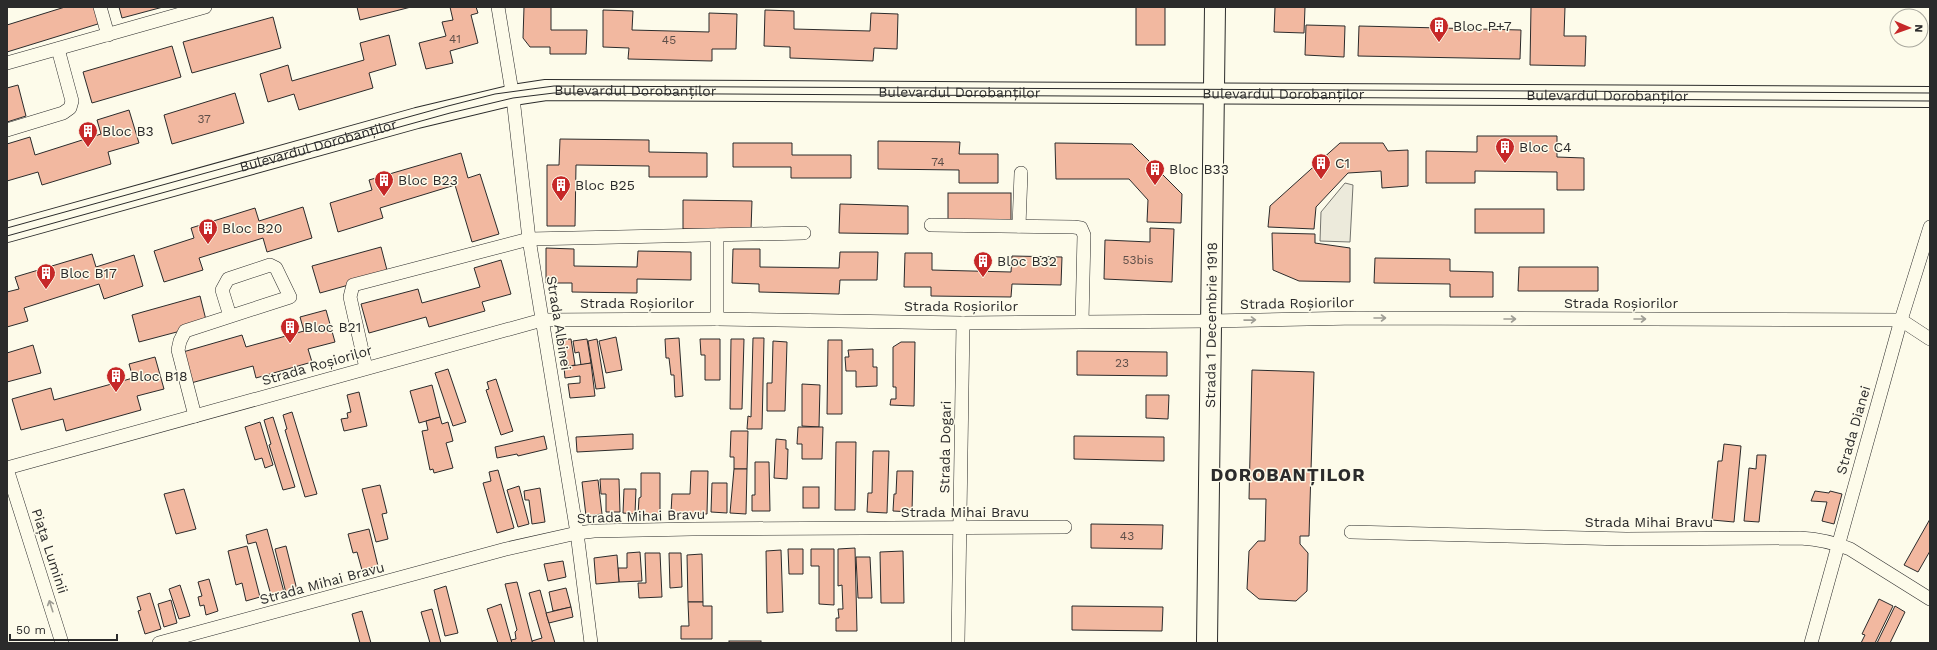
<svg xmlns="http://www.w3.org/2000/svg" width="1937" height="650" viewBox="0 0 1937 650" font-family="'Work Sans',sans-serif">
	<style>
		.parking { fill: #eceadb; stroke: #74746e }
		.building { fill: #f2b8a0; stroke: #2b2b2b }
		.lines { fill: none; stroke-linecap: round; stroke-linejoin: round }
		.minor-casing { stroke: #2b2b2b; stroke-width: 14 }
		.primary-casing { stroke: #2b2b2b; stroke-width: 22 }
		.minor { stroke: #fdfbea; stroke-width: 13 }
		.primary { stroke: #fdfbea; stroke-width: 20 }
		.tram { stroke: #2b2b2b; stroke-width: 1 }
		.oneway { stroke: #9e9d94 }
		.labels { text-anchor: middle; stroke-width: 3; stroke-linejoin: round; paint-order: stroke }
		.number-label { font-size: 12px; fill: #5d4e48 }
		.poi-label { font-size: 14px; fill: #2b2b2b; stroke: #fdfbea; text-anchor: start }
		.street-label { font-size: 14px; fill: #2b2b2b; stroke: #fdfbea }
		.district-label { font-size: 18px; font-weight: bold; letter-spacing: 1px; fill: #2b2b2b; stroke: #fdfbea }
	</style>
	<rect width="100%" height="100%" fill="#fdfbea"/>
	<path class="parking" d="M1345,183L1353,185L1350,242L1320,241L1321,212Z"/>
	<g class="building">
		<path d="M65,7H96L101,23L7,52V25Z"/>
		<path d="M119,7H163L122,18Z"/>
		<path d="M357,7H411L360,20Z"/>
		<path d="M450,7H476L478,13L471,15L478,43L450,51L453,63L426,69L419,43L446,36L442,22L453,20Z"/>
		<path d="M524,7H551V30H587L586,54H550V47H530L523,38Z"/>
		<rect x="1136" y="7" width="29" height="38"/>
		<path d="M1275,7H1305L1304,33L1274,32Z"/>
		<path d="M1531,7H1565L1564,36H1586L1585,66L1530,65Z"/>
		<path d="M603,10L633,11L632,30L709,32V13L737,14L736,49H712V61L628,59L629,48L603,47Z"/>
		<path d="M765,10L794,11V29L870,31L871,13L898,14L897,49L874,48L873,61L790,58V47L764,46Z"/>
		<path d="M273,17L281,48L192,73L183,42Z"/>
		<path d="M1306,25L1345,26L1344,57L1305,55Z"/>
		<path d="M1359,26L1521,30L1520,59L1358,56Z"/>
		<path d="M389,35L396,65L369,73L373,88L299,110L294,94L268,102L260,74L288,65L292,81L364,60L360,43Z"/>
		<path d="M172,46L181,77L92,103L83,72Z"/>
		<path d="M18,85L26,116L7,122V88Z"/>
		<path d="M235,93L244,123L172,144L164,115Z"/>
		<path d="M129,110L139,143L108,152L111,164L42,185L38,172L7,181V144L30,137L35,155L101,134L97,120Z"/>
		<path d="M1477,136H1557V157L1584,158V190H1557V172L1475,171V183H1426V151L1477,152Z"/>
		<path d="M560,139L649,140V152L707,153V177H649V166L576,165L575,226H547V165H559Z"/>
		<path d="M878,141L960,142L959,154H998V183H959V170L878,169Z"/>
		<path d="M733,143H792V155H851V178H791V167H733Z"/>
		<path d="M1055,143L1132,144L1182,194L1181,223L1147,222L1148,200L1129,179H1056Z"/>
		<path d="M1340,143H1383L1388,151L1408,150V186L1382,188L1381,171L1348,173L1316,207L1314,229L1268,227L1270,206Z"/>
		<path d="M461,153L468,178L480,174L499,234L472,242L455,185L380,208L383,218L338,232L330,203L372,190L369,180Z"/>
		<rect x="948" y="193" width="63" height="29"/>
		<path d="M683,200L752,201L751,230L683,229Z"/>
		<path d="M840,204L908,206V234L839,233Z"/>
		<path d="M303,207L312,238L267,252L263,238L199,258L203,270L164,282L154,251L194,238L191,228L255,208L259,221Z"/>
		<rect x="1475" y="209" width="69" height="24"/>
		<path d="M1150,228L1174,229L1172,282L1104,279L1105,240L1150,242Z"/>
		<path d="M1272,233L1315,234V243L1350,248V282L1299,281L1273,270Z"/>
		<path d="M381,247L388,274L320,293L312,266Z"/>
		<path d="M546,248L574,249V266L637,267L638,251L691,252V280L637,279V293L572,292V283H546Z"/>
		<path d="M733,249H760V267L839,268L840,252H878L877,280H840L839,294L759,292V284L732,283Z"/>
		<path d="M905,253H932V270L1011,272L1012,256L1062,257L1061,285L1012,284L1011,297L931,296V287H904Z"/>
		<path d="M92,254L96,267L134,255L143,286L104,299L99,284L24,308L28,321L7,327V292L19,289L15,277Z"/>
		<path d="M1375,258L1450,259V271L1493,272V297H1450V284L1374,283Z"/>
		<path d="M501,260L511,294L482,302L485,311L429,327L426,317L369,333L361,304L418,289L422,303L480,287L474,268Z"/>
		<path d="M1519,267H1598V291H1518Z"/>
		<path d="M200,296L207,324L139,342L132,315Z"/>
		<path d="M326,310L335,342L308,349L312,362L256,378L253,366L191,383L183,352L242,335L246,347L304,331L300,317Z"/>
		<path d="M616,337L622,370L606,373L599,341Z"/>
		<path d="M679,338L683,396L675,397L674,375H671L669,358H666L665,339Z"/>
		<path d="M753,338H764L762,429H747L748,416L751,417Z"/>
		<path d="M571,339L575,365L564,367L560,340Z"/>
		<path d="M587,339L591,363L581,365L579,352L575,353L573,341Z"/>
		<path d="M597,339L605,388L596,389L588,341Z"/>
		<path d="M700,339H720V380H705V355H701Z"/>
		<path d="M731,339H744L742,409H730Z"/>
		<path d="M828,340H842V414H827Z"/>
		<path d="M773,341L787,342L785,411H767V383H772Z"/>
		<path d="M901,342H915L914,406L890,405L891,399H896V387H893V347Z"/>
		<path d="M33,345L41,373L7,382V353Z"/>
		<path d="M873,349V367H877V386L856,387V371H846L845,357H849L848,350Z"/>
		<path d="M1077,351L1167,352V376L1077,375Z"/>
		<path d="M155,357L164,389L137,396L141,410L66,431L63,419L21,430L12,399L51,388L54,400L133,378L129,364Z"/>
		<path d="M591,363L595,396L570,398L568,384L580,383V376L565,378L564,367Z"/>
		<path d="M448,369L466,422L453,426L435,373Z"/>
		<path d="M1252,370L1314,372L1309,536H1300V544L1308,553L1307,591L1296,601L1259,599L1247,589L1249,551L1258,541H1265L1266,499H1249Z"/>
		<path d="M496,379L513,431L501,435L486,390L489,389L487,382Z"/>
		<path d="M802,384L820,385L819,427L802,426Z"/>
		<path d="M432,385L440,417L419,423L410,391Z"/>
		<path d="M359,392L367,426L344,431L341,419L348,418L347,413L351,412L347,395Z"/>
		<path d="M1146,395H1169L1168,419L1146,418Z"/>
		<path d="M292,412L317,494L305,497L285,430L287,429L283,415Z"/>
		<path d="M273,417L295,487L283,490L269,445L271,444L264,420Z"/>
		<path d="M440,417L442,424L448,422L453,441L446,443L453,468L434,473L433,469L430,470L422,431L428,430L426,421Z"/>
		<path d="M260,422L273,465L265,468L262,458L255,460L245,427Z"/>
		<path d="M798,427H823L822,459H802V444H797Z"/>
		<path d="M731,431H748L747,469H734V457H730Z"/>
		<path d="M633,434V449L577,452L576,437Z"/>
		<path d="M544,436L547,449L518,456L517,454L497,458L495,447Z"/>
		<path d="M1074,436L1164,437V461L1074,459Z"/>
		<path d="M776,439L786,440V449H788L787,479L774,478Z"/>
		<path d="M836,442H856L855,510H835Z"/>
		<path d="M1724,444L1741,446L1734,522L1712,520L1718,461H1722Z"/>
		<path d="M873,451H889L887,513L867,512L868,493H872Z"/>
		<path d="M1757,455H1766L1759,522L1744,521L1749,468L1756,469Z"/>
		<path d="M755,462H769L770,511H752V495H755Z"/>
		<path d="M734,469H747L746,514L730,513Z"/>
		<path d="M498,470L514,528L497,533L483,483L491,481L489,472Z"/>
		<path d="M691,471H708L707,514L671,513L672,494H690Z"/>
		<path d="M897,471H913L912,512L893,511L894,494H896Z"/>
		<path d="M641,473H660V515H638L639,498L641,497Z"/>
		<path d="M600,479H619L620,512H606V494H601Z"/>
		<path d="M598,480L602,514L586,516L582,482Z"/>
		<path d="M712,483H727V513L711,512Z"/>
		<path d="M380,485L387,513L382,514L388,539L376,542L362,489Z"/>
		<path d="M519,486L529,524L518,527L507,490Z"/>
		<rect x="803" y="487" width="16" height="21"/>
		<path d="M540,488L545,522L532,524L529,500H525L524,491Z"/>
		<path d="M184,489L196,529L176,534L164,494Z"/>
		<path d="M624,489H636L635,514L623,513Z"/>
		<path d="M1815,491L1829,493L1830,491L1842,494L1834,524L1822,521L1827,502L1811,501Z"/>
		<path d="M1930,519V551L1918,572L1904,565Z"/>
		<path d="M1091,524L1163,525L1162,549L1091,548Z"/>
		<path d="M267,529L284,592L271,595L256,542L248,544L246,535Z"/>
		<path d="M369,529L378,566L362,570L357,552L353,553L348,534Z"/>
		<path d="M247,546L260,597L246,601L242,583L236,585L228,551Z"/>
		<path d="M286,546L297,590L286,593L275,549Z"/>
		<path d="M855,548L857,631H836V618H839L838,609H843L842,585L838,586V549Z"/>
		<path d="M788,549H803V574H789Z"/>
		<path d="M811,549H834V605L819,604V566H811Z"/>
		<path d="M781,550L783,612L767,613L766,551Z"/>
		<path d="M903,551L904,603H881L880,552Z"/>
		<path d="M640,552L642,581L619,582L618,568H627V553Z"/>
		<path d="M645,553H660L662,597L639,598L638,583H646Z"/>
		<path d="M669,553H681L682,587L670,588Z"/>
		<path d="M702,554L703,602H688L687,555Z"/>
		<path d="M617,555L619,582L596,584L594,558Z"/>
		<path d="M856,557H870L872,598H858Z"/>
		<path d="M563,561L566,577L548,581L544,564Z"/>
		<path d="M209,579L218,611L206,615L204,605L200,606L198,597L202,596L198,582Z"/>
		<path d="M517,582L532,641L533,643H512L511,640L516,639L515,632L517,630L505,584Z"/>
		<path d="M180,585L190,616L179,619L169,589Z"/>
		<path d="M446,586L458,633L445,636L434,590Z"/>
		<path d="M566,588L571,607L553,611L549,592Z"/>
		<path d="M540,590L549,623L555,643H533L532,641L542,638L529,593Z"/>
		<path d="M150,593L161,629L145,634L138,611L141,610L137,597Z"/>
		<path d="M1879,599L1893,606L1875,643H1861L1865,635L1862,634Z"/>
		<path d="M171,600L177,623L164,627L158,604Z"/>
		<path d="M688,602H703V606H712V639H681V626H689Z"/>
		<path d="M501,604L511,640L512,643H498L487,609Z"/>
		<path d="M1072,606L1163,607L1162,631L1072,630Z"/>
		<path d="M1895,606L1905,612L1890,643H1877Z"/>
		<path d="M571,607L573,617L549,623L546,613Z"/>
		<path d="M432,609L441,643H430L421,612Z"/>
		<path d="M362,611L371,643H360L352,614Z"/>
		<rect x="729" y="641" width="32" height="2"/>
	</g>
	<g class="lines">
		<defs>
			<g id="minor">
				<path d="M100,7L108,35"/>
				<path d="M498,7L513,98L529,239L577,533L591,643"/>
				<path d="M7,63L205,7"/>
				<path d="M7,130L63,113L70,108L72,101L58,49"/>
				<path d="M931,225L1074,227L1081,228L1084,235L1082,321"/>
				<path d="M1019,226L1021,173"/>
				<path d="M717,235V319"/>
				<path d="M366,368L350,297L353,285L529,239L804,233"/>
				<path d="M195,416L178,350L180,341L185,331L290,297L276,268L270,265L228,279L222,290L230,316"/>
				<path d="M7,468L542,320L717,319L963,323L1211,321L1357,318L1901,320L1930,339"/>
				<path d="M7,469L62,643"/>
				<path d="M1351,532L1626,539L1800,538C1817,539 1833,542 1850,549L1930,599"/>
				<path d="M159,643L506,549L577,533L594,531L692,529L1065,527"/>
				<path d="M958,643L963,323"/>
				<path d="M1811,643L1901,320L1930,227"/>
			</g>
			<g id="primary">
				<path id="s1" d="M7,232L417,118L513,95L546,90L1930,97"/>
				<path id="s2" d="M1207,643L1215,7"/>
			</g>
		</defs>
		<use href="#minor" class="minor-casing"/>
		<use href="#primary" class="primary-casing"/>
		<use href="#minor" class="minor"/>
		<use href="#primary" class="primary"/>
		<g class="tram">
			<path d="M7,228L448,106L495,94L554,86L1930,93"/>
			<path d="M7,236L450,113L513,98L554,93L1930,101"/>
		</g>
	</g>
	<defs><path id="oneway-shaft" d="M-6 0H5M1.5-3L5.5 0L1.5 3" fill="none" stroke-width="1.6" stroke-linecap="round" stroke-linejoin="round"/></defs>
	<g class="oneway">
		<use href="#oneway-shaft" transform="translate(1380 318)"/>
		<use href="#oneway-shaft" transform="translate(1510 319)"/>
		<use href="#oneway-shaft" transform="translate(1640 319)"/>
		<use href="#oneway-shaft" transform="translate(1250 320) rotate(-1)"/>
		<use href="#oneway-shaft" transform="translate(51 606) rotate(-108)"/>
	</g>
	<defs>
		<symbol id="building-pin" viewBox="-11 -11 22 30"><path d="M0 17L-7.5 6A9.5 9.5 0 1 1 7.5 6Z" fill="#c62828" stroke="#fdfbea"/><path d="M-4-6H4V6H1V3H-1V6H-4ZM-2.5-4.3h1.7v1.8h-1.7ZM.8-4.3h1.7v1.8H.8ZM-2.5-1h1.7V.8h-1.7ZM.8-1h1.7V.8H.8Z" fill="#fff"/></symbol>
	</defs>
	<g fill-rule="evenodd">
		<use href="#building-pin" x="1428" y="15" width="22" height="30"/>
		<use href="#building-pin" x="77" y="120" width="22" height="30"/>
		<use href="#building-pin" x="1494" y="136" width="22" height="30"/>
		<use href="#building-pin" x="1310" y="152" width="22" height="30"/>
		<use href="#building-pin" x="1144" y="158" width="22" height="30"/>
		<use href="#building-pin" x="373" y="169" width="22" height="30"/>
		<use href="#building-pin" x="550" y="174" width="22" height="30"/>
		<use href="#building-pin" x="197" y="217" width="22" height="30"/>
		<use href="#building-pin" x="972" y="250" width="22" height="30"/>
		<use href="#building-pin" x="35" y="262" width="22" height="30"/>
		<use href="#building-pin" x="279" y="316" width="22" height="30"/>
		<use href="#building-pin" x="105" y="365" width="22" height="30"/>
	</g>
	<g class="labels">
		<g class="number-label">
			<text x="455" y="43">41</text>
			<text x="669" y="44">45</text>
			<text x="204" y="123">37</text>
			<text x="938" y="166">74</text>
			<text x="1138" y="264">53bis</text>
			<text x="1122" y="367">23</text>
			<text x="1127" y="540">43</text>
		</g>
		<g class="poi-label">
			<text x="1453" y="31">Bloc P+7</text>
			<text x="102" y="136">Bloc B3</text>
			<text x="1519" y="152">Bloc C4</text>
			<text x="1335" y="168">C1</text>
			<text x="1169" y="174">Bloc B33</text>
			<text x="398" y="185">Bloc B23</text>
			<text x="575" y="190">Bloc B25</text>
			<text x="222" y="233">Bloc B20</text>
			<text x="997" y="266">Bloc B32</text>
			<text x="60" y="278">Bloc B17</text>
			<text x="304" y="332">Bloc B21</text>
			<text x="130" y="381">Bloc B18</text>
		</g>
		<g class="street-label">
			<text dy="5" stroke="none"><textPath href="#s1" startOffset="647">Bulevardul Dorobanților</textPath></text>
			<text dy="5" stroke="none"><textPath href="#s1" startOffset="971">Bulevardul Dorobanților</textPath></text>
			<text dy="5" stroke="none"><textPath href="#s1" startOffset="1295">Bulevardul Dorobanților</textPath></text>
			<text dy="5" stroke="none"><textPath href="#s1" startOffset="1619">Bulevardul Dorobanților</textPath></text>
			<text dy="5" stroke="none"><textPath href="#s1" startOffset="323">Bulevardul Dorobanților</textPath></text>
			<text x="637" y="308">Strada Roșiorilor</text>
			<text transform="translate(1297 303) rotate(-1)" y="5">Strada Roșiorilor</text>
			<text x="1621" y="308">Strada Roșiorilor</text>
			<text x="961" y="311">Strada Roșiorilor</text>
			<text transform="translate(559 323) rotate(81)" y="5">Strada Albinei</text>
			<text dy="5" stroke="none"><textPath href="#s2" startOffset="318">Strada 1 Decembrie 1918</textPath></text>
			<text transform="translate(317 365) rotate(-16)" y="5">Strada Roșiorilor</text>
			<text transform="translate(1853 430) rotate(-74)" y="5">Strada Dianei</text>
			<text transform="translate(945 447) rotate(-89)" y="5">Strada Dogari</text>
			<text x="965" y="517">Strada Mihai Bravu</text>
			<text transform="translate(641 516) rotate(-2)" y="5">Strada Mihai Bravu</text>
			<text x="1649" y="527">Strada Mihai Bravu</text>
			<text transform="translate(50 551) rotate(72)" y="5">Piața Luminii</text>
			<text transform="translate(322 583) rotate(-15)" y="5">Strada Mihai Bravu</text>
		</g>
		<g class="district-label">
			<text x="1288" y="481">DOROBANȚILOR</text>
		</g>
	</g>
	<rect width="1937" height="650" fill="none" stroke="#2b2b2b" stroke-width="16"/>
	<g transform="translate(1909 28) rotate(92)"><circle r="19" fill="#fdfbea" stroke="#a9a89e"/>
	<path d="M0-3L7 15L0 10L-7 15Z" fill="#c62828"/>
	<text y="-6" font-size="11" font-weight="bold" text-anchor="middle" fill="#2b2b2b">N</text>
	</g>
	<path d="M10 634v6h107v-6" fill="none" stroke="#2b2b2b" stroke-width="2"/>
	<text x="16" y="634" font-size="12" fill="#2b2b2b" stroke="#fdfbea" stroke-width="3" paint-order="stroke">50 m</text>
</svg>
